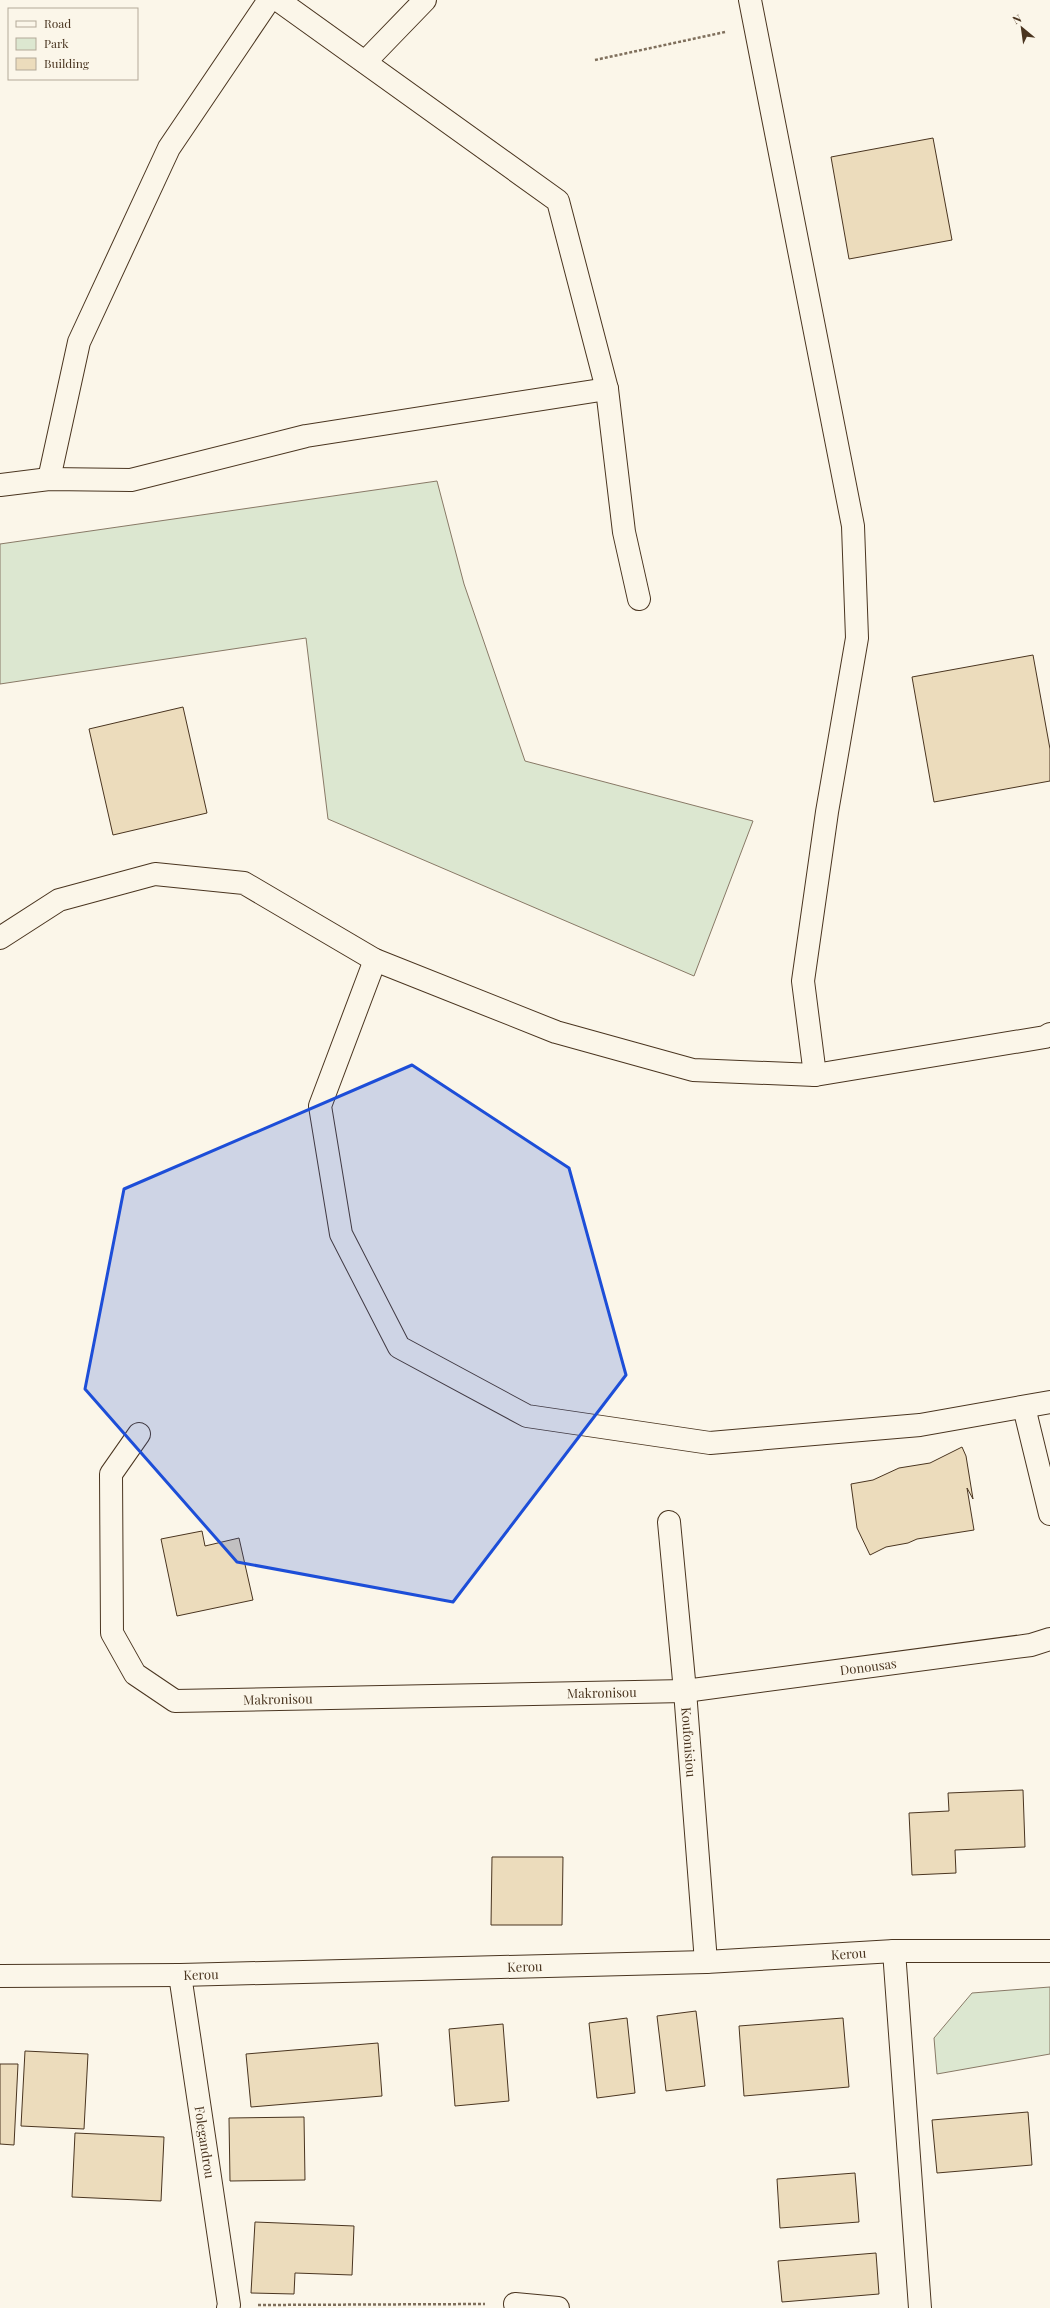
<svg xmlns="http://www.w3.org/2000/svg" width="1050" height="2308" viewBox="0 0 1050 2308" font-family="'Playfair Display',serif">
	<style>
		.green { fill: #dce7d0; stroke: #887966 }
		.building { fill: #ecdcbc; stroke: #4a3520 }
		.lines { fill: none; stroke-linecap: round; stroke-linejoin: round }
		.street-casing { stroke: #4a3520; stroke-width: 24 }
		.path { stroke: #7f6f5c; stroke-width: 2.5; stroke-dasharray: 3 2; stroke-linecap: butt }
		.street { stroke: #fbf6e9; stroke-width: 22 }
		.marked { fill: #1d4ed8; fill-opacity: 0.2; stroke: #1d4ed8; stroke-width: 3; stroke-linejoin: round }
		.labels { text-anchor: middle; stroke-width: 3; stroke-linejoin: round; paint-order: stroke }
		.street-label { font-size: 13px; fill: #4a3520; stroke: #fbf6e9 }
	</style>
	<rect width="100%" height="100%" fill="#fbf6e9"/>
	<g class="green">
		<path d="M437,481L464,584L525,761L753,821L694,976L328,819L306,638L0,684V544Z"/>
		<path d="M1050,1987V2054L937,2074L934,2038L972,1993Z"/>
	</g>
	<g class="building">
		<path d="M933,138L952,240L849,259L831,157Z"/>
		<path d="M1033,655L1050,749V781L934,802L912,677Z"/>
		<path d="M183,707L207,813L113,835L89,729Z"/>
		<path d="M962,1447L966,1456L973,1499L967,1488L974,1530L917,1539L908,1543L886,1547L870,1555L857,1528L851,1484L873,1480L899,1468L930,1463Z"/>
		<path d="M202,1531L205,1546L239,1538L253,1600L177,1616L161,1539Z"/>
		<path d="M1023,1790L1025,1847L955,1850L956,1873L912,1875L909,1813L949,1811L948,1793Z"/>
		<path d="M492,1857H563L562,1925H491Z"/>
		<path d="M696,2011L705,2086L666,2091L657,2016Z"/>
		<path d="M627,2018L635,2093L597,2098L589,2023Z"/>
		<path d="M843,2018L849,2087L744,2096L739,2026Z"/>
		<path d="M503,2024L509,2101L455,2106L449,2029Z"/>
		<path d="M378,2043L382,2096L251,2107L246,2054Z"/>
		<path d="M25,2051L88,2054L84,2129L21,2126Z"/>
		<path d="M0,2064H18L14,2145L0,2144Z"/>
		<path d="M1028,2112L1032,2165L937,2173L932,2120Z"/>
		<path d="M304,2117L305,2180L230,2181L229,2118Z"/>
		<path d="M75,2133L164,2137L161,2201L72,2197Z"/>
		<path d="M855,2173L859,2222L780,2228L777,2179Z"/>
		<path d="M255,2222L354,2226L352,2275L295,2273L294,2294L251,2293Z"/>
		<path d="M876,2253L879,2294L782,2302L778,2261Z"/>
	</g>
	<g class="lines">
		<defs>
			<g id="street">
				<path d="M278,0L558,201L607,389L624,532L639,599"/>
				<path d="M750,0L853,526L857,638L827,812L803,981L815,1075"/>
				<path d="M365,62L425,0"/>
				<path d="M49,479L79,342L169,148L269,0"/>
				<path d="M0,485L49,479L131,480L306,436L607,389"/>
				<path d="M0,938L59,900L155,874L244,883L375,960L556,1032L693,1070L815,1075L1045,1037L1050,1034"/>
				<path d="M375,960L320,1106L341,1234L399,1347L527,1416L710,1443L920,1425L1050,1402"/>
				<path d="M1024,1407L1050,1514"/>
				<path id="s1" d="M139,1434L111,1474L112,1633L135,1674L175,1701L685,1691L1031,1645L1050,1639"/>
				<path id="s2" d="M669,1522L685,1691L706,1962"/>
				<path d="M894,1951L920,2308"/>
				<path id="s3" d="M180,1975L229,2305L228,2308"/>
				<path id="s4" d="M0,1976L180,1975L706,1962L894,1951H1050"/>
				<path d="M515,2304L558,2308"/>
			</g>
		</defs>
		<use href="#street" class="street-casing"/>
		<g class="path">
			<path d="M595,60L725,32"/>
			<path d="M258,2305L485,2304"/>
		</g>
		<use href="#street" class="street"/>
	</g>
	<path class="marked" d="M412,1065L569,1168L626,1375L453,1602L237,1562L85,1389L124,1189Z"/>
	<g class="labels">
		<g class="street-label">
			<text dy="5" stroke="none"><textPath href="#s1" startOffset="998">Donousas</textPath></text>
			<text dy="5" stroke="none"><textPath href="#s1" startOffset="730">Makronisou</textPath></text>
			<text dy="5" stroke="none"><textPath href="#s1" startOffset="406">Makronisou</textPath></text>
			<text dy="5" stroke="none"><textPath href="#s2" startOffset="221">Koufonisiou</textPath></text>
			<text dy="5" stroke="none"><textPath href="#s4" startOffset="849">Kerou</textPath></text>
			<text dy="5" stroke="none"><textPath href="#s4" startOffset="525">Kerou</textPath></text>
			<text dy="5" stroke="none"><textPath href="#s4" startOffset="201">Kerou</textPath></text>
			<text dy="5" stroke="none"><textPath href="#s3" startOffset="169">Folegandrou</textPath></text>
		</g>
	</g>
	<rect x="8" y="8" width="130" height="72" fill="#fbf6e9" stroke="#b4a999"/>
	<rect x="16" y="21" width="20" height="6" fill="#fbf6e9" stroke="#b4a999"/>
	<text x="44" y="28" font-size="12" fill="#4a3520">Road</text>
	<rect x="16" y="38" width="20" height="12" fill="#dce7d0" stroke="#b4a999"/>
	<text x="44" y="48" font-size="12" fill="#4a3520">Park</text>
	<rect x="16" y="58" width="20" height="12" fill="#ecdcbc" stroke="#b4a999"/>
	<text x="44" y="68" font-size="12" fill="#4a3520">Building</text>
	<g transform="translate(1022 28) rotate(331)" stroke="#fbf6e9" stroke-width="3" paint-order="stroke">
	<path d="M0-3L7 15L0 10L-7 15Z" fill="#4a3520"/>
	<text y="-6" font-size="11" font-weight="bold" text-anchor="middle" fill="#4a3520">N</text>
	</g>
</svg>
